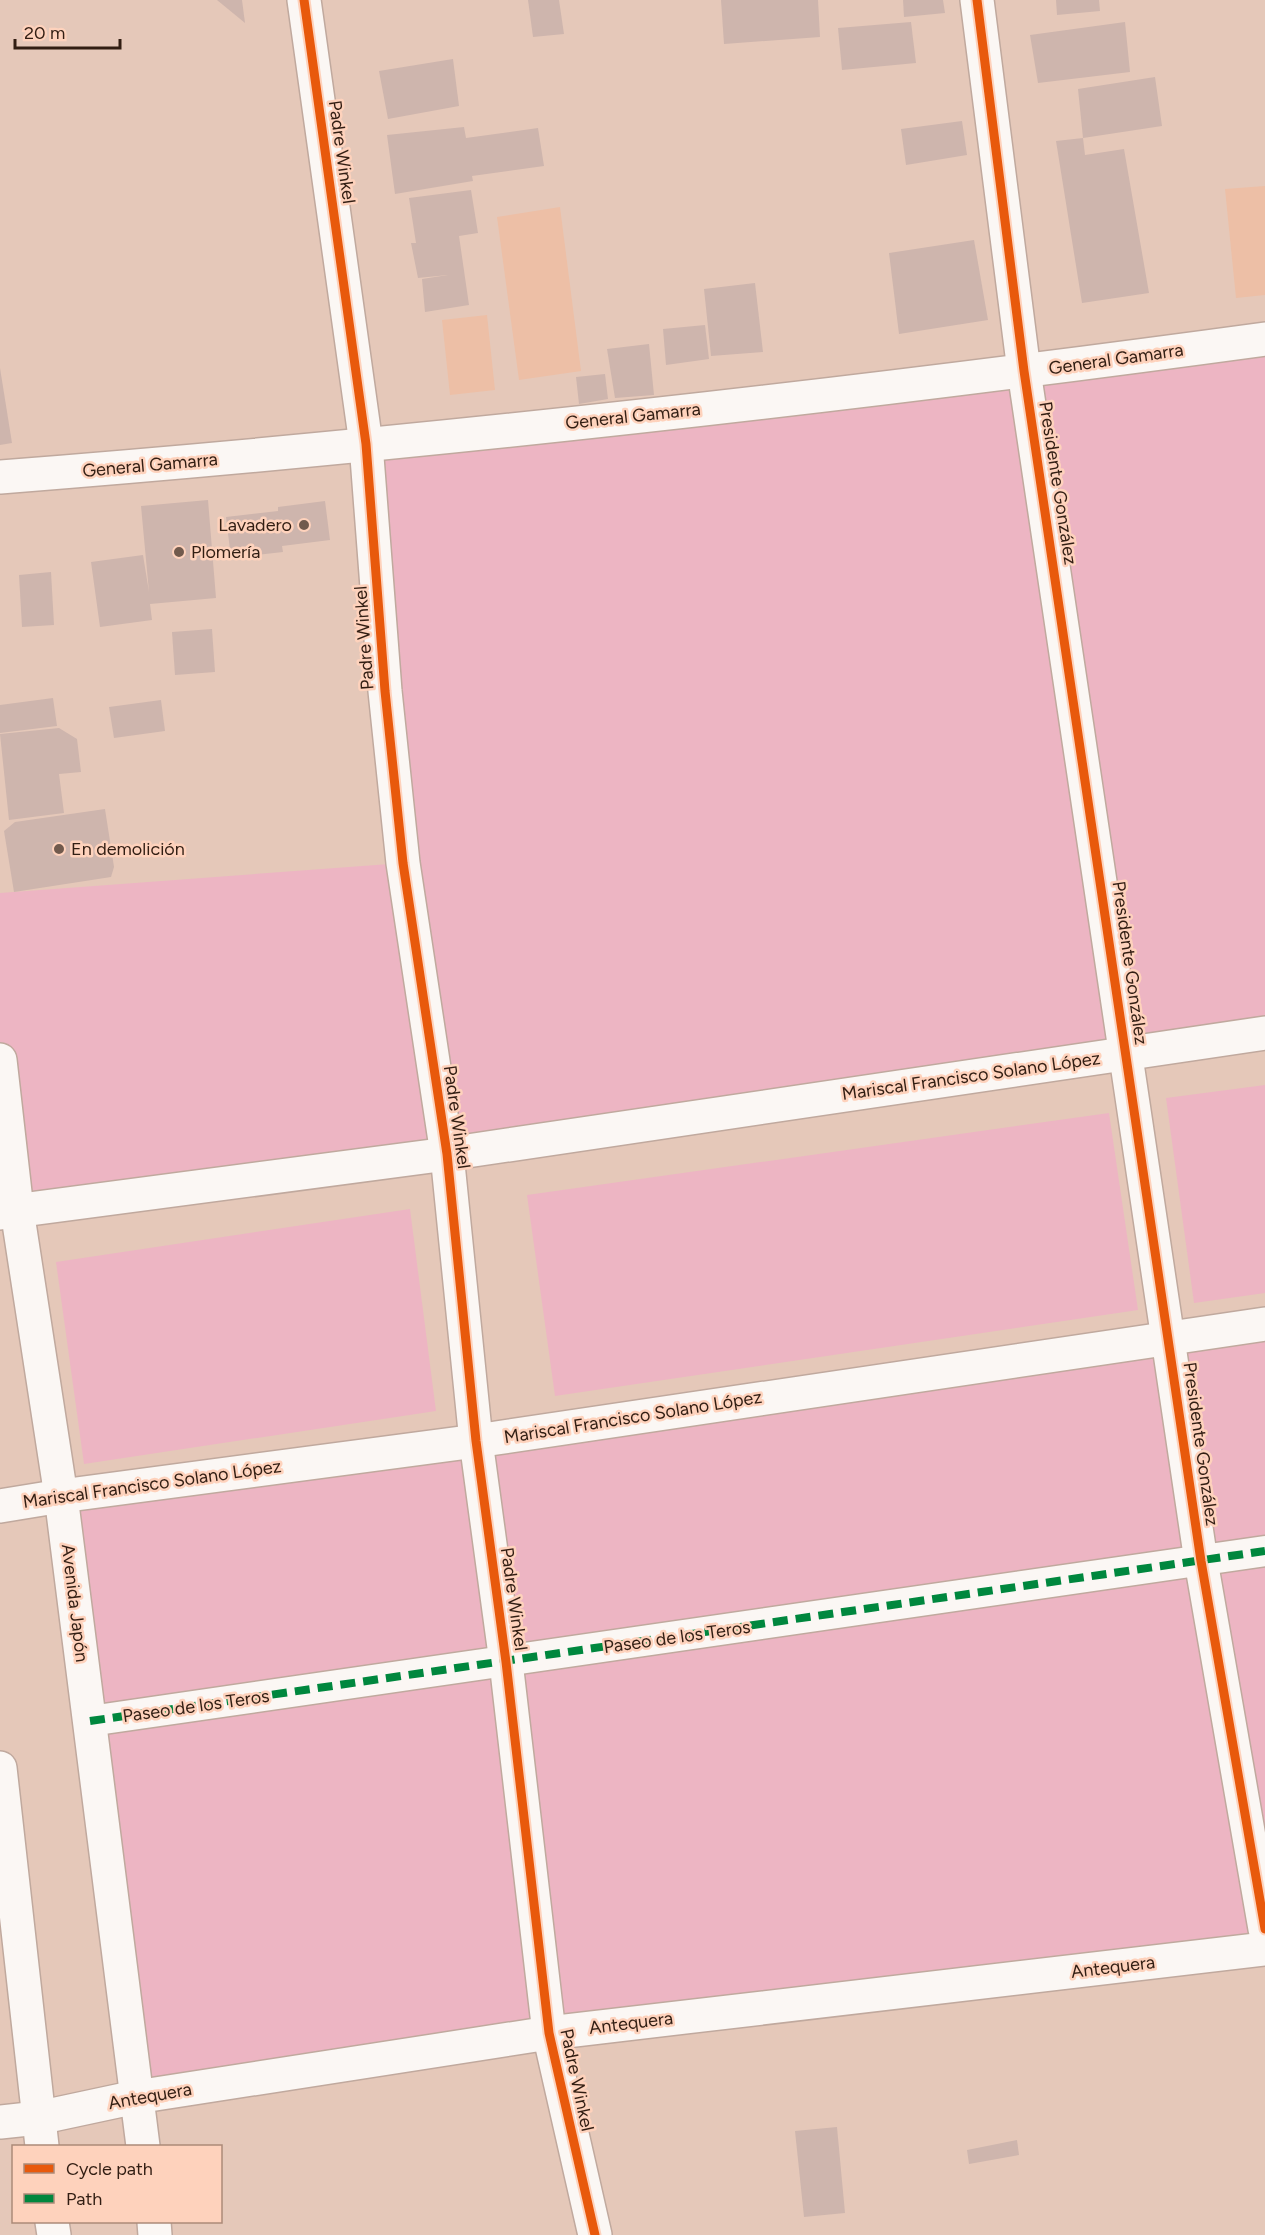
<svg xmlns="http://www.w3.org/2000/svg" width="1265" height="2235" viewBox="0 0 1265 2235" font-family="Figtree,sans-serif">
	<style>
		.built { fill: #edbfa6 }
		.green { fill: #edb5c3 }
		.building { fill: #ceb5ad }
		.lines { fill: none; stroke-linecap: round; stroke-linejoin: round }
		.pedestrian-casing { stroke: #c0a99e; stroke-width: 33 }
		.minor-casing { stroke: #c0a99e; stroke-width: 36 }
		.secondary-casing { stroke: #c0a99e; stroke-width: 36 }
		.primary-casing { stroke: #c0a99e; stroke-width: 36 }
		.pedestrian { stroke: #fbf7f4; stroke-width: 30 }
		.minor { stroke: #fbf7f4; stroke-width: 33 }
		.secondary { stroke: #fbf7f4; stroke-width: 33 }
		.primary { stroke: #fbf7f4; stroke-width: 33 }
		.quiet { stroke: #00873e; stroke-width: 8; stroke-dasharray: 15 8; stroke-linecap: butt }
		.cycleway-casing { stroke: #fed2bc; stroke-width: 13 }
		.cycleway { stroke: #e8590c; stroke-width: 9 }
		.poi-dot { fill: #715a4d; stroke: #fed2bc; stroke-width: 2 }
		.labels { text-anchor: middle; stroke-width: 5; stroke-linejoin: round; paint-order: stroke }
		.street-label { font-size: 18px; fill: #321e13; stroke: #fed2bc }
		.poi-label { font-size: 18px; fill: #321e13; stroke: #fed2bc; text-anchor: start }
	</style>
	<rect width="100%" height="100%" fill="#e5c8b9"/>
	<g class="built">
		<path d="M1265,186V295L1236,298L1225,189Z"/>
		<path d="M560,207L581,371L519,380L497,217Z"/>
		<path d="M487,315L495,390L450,395L442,320Z"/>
	</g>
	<g class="green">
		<path d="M1265,339V1033L17,1210L0,1060V893L403,863L366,444Z"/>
		<path d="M1265,1085V1293L1194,1303L1166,1098Z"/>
		<path d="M1109,1113L1138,1310L555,1396L527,1195Z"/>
		<path d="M410,1209L436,1411L84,1464L56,1262Z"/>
		<path d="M1265,1324V1949L136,2097L61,1496Z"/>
	</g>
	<g class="building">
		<path d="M217,0H242L245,23Z"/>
		<path d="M528,0H559L564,34L533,37Z"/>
		<path d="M721,0H818L820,37L724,44Z"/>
		<path d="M903,0H943L945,13L904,17Z"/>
		<path d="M1056,0H1099L1100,11L1057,15Z"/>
		<path d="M911,22L916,63L842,70L838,28Z"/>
		<path d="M1125,22L1130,72L1038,83L1030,35Z"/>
		<path d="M453,59L459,106L388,119L379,71Z"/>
		<path d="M1155,77L1162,126L1083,138L1078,89Z"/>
		<path d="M962,121L967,155L906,165L901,129Z"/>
		<path d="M464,127L466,138L538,128L544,166L472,176L473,181L395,194L387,135Z"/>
		<path d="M1083,138L1085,155L1124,149L1149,293L1082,303L1056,141Z"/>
		<path d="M471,190L478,233L459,236L469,305L425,312L422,279L448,275L418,278L411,243H416L409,198Z"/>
		<path d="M974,240L988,320L899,334L889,253Z"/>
		<path d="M755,283L763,352L711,356L704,289Z"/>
		<path d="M705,325L709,359L666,365L663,329Z"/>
		<path d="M649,344L654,395L615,398L607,349Z"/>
		<path d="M0,368L12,443L0,445Z"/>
		<path d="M605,374L608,399L579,404L576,377Z"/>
		<path d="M208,500L216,598L150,604L152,620L100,627L91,562L143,555L149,592L141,506Z"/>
		<path d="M325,501L330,540L282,546L283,552L231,558L226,517L278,511V507Z"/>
		<path d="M51,572L54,625L22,627L19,575Z"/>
		<path d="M212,629L215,672L175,675L172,632Z"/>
		<path d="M53,698L57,726L0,733V705Z"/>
		<path d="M161,700L165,731L114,738L109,707Z"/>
		<path d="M59,728L77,739L81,772L59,774L64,813L9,820L0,734Z"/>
		<path d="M105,809L114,867L111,877L14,892L4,831L15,822Z"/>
		<path d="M837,2127L845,2213L804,2217L795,2131Z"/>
		<path d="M1017,2140L1019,2155L969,2164L967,2150Z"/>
	</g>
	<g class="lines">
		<defs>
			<path id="pedestrian" d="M90,1721L1265,1551"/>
			<g id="minor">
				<path d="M304,0L366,444L385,691L403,863L447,1154L476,1441L506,1662L549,2033L595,2235"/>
				<path d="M977,0L1024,371L1201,1561L1265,1929"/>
				<path d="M0,477C423,444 845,396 1265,339"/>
				<path d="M0,2122L38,2118L136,2097L549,2033L1265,1949"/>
			</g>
			<g id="secondary">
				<path d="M0,1060L17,1210L61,1496L143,2146"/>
				<path d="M0,1768L42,2146"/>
				<path d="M52,2222L54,2235"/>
				<path d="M154,2222L155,2235"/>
			</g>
			<g id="primary">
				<path d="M0,1213L447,1154L1265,1033"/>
				<path d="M0,1506L61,1496L476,1441L1265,1324"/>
			</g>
		</defs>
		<use href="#pedestrian" class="pedestrian-casing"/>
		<use href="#minor" class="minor-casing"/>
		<use href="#secondary" class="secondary-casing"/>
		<use href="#primary" class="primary-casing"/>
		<use href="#pedestrian" class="pedestrian"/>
		<use href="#minor" class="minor"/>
		<use href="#secondary" class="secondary"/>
		<use href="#primary" class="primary"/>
		<path class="quiet" d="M90,1721L1265,1551"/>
		<defs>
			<g id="cycleway">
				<path d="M304,0L366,444L385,691L403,863L447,1154L476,1441L506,1662L549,2033L595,2235"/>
				<path d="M977,0L1024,371L1201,1561L1265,1929"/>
			</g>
		</defs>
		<use href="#cycleway" class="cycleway-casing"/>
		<use href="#cycleway" class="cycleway"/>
	</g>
	<g class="poi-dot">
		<circle cx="304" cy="525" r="6"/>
		<circle cx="179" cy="552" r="6"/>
		<circle cx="59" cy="849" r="6"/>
	</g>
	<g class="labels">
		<g class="street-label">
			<text transform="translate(342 152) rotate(82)" y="6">Padre Winkel</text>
			<text transform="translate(1116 359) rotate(-8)" y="6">General Gamarra</text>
			<text transform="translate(633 416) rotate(-6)" y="6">General Gamarra</text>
			<text transform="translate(150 465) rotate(-5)" y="6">General Gamarra</text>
			<text transform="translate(1058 483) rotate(81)" y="6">Presidente González</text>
			<text transform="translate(364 638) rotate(-94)" y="6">Padre Winkel</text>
			<text transform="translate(1130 963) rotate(82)" y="6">Presidente González</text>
			<text transform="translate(971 1076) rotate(-8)" y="6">Mariscal Francisco Solano López</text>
			<text transform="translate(457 1117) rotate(82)" y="6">Padre Winkel</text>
			<text transform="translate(633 1417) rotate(-9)" y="6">Mariscal Francisco Solano López</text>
			<text transform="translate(1201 1444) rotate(82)" y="6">Presidente González</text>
			<text transform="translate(152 1484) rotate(-8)" y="6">Mariscal Francisco Solano López</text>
			<text transform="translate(514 1599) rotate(82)" y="6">Padre Winkel</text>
			<text transform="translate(75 1603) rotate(83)" y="6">Avenida Japón</text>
			<text transform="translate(677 1637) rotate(-8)" y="6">Paseo de los Teros</text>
			<text transform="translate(196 1706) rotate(-8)" y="6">Paseo de los Teros</text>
			<text transform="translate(1113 1967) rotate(-7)" y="6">Antequera</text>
			<text transform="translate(631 2023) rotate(-7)" y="6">Antequera</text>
			<text transform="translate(577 2080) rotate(78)" y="6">Padre Winkel</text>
			<text transform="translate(150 2096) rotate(-10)" y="6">Antequera</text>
		</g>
		<g class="poi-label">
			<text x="292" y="531" text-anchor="end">Lavadero</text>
			<text x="191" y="558">Plomería</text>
			<text x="71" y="855">En demolición</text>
		</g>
	</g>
	<rect x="12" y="2145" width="210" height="78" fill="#fed2bc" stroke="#ac8a78" stroke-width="1.5"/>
	<rect x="24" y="2164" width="30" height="9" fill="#e8590c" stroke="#ac8a78" stroke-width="1.5"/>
	<text x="66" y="2175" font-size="18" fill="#321e13">Cycle path</text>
	<rect x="24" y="2194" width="30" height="9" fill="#00873e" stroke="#ac8a78" stroke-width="1.5"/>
	<text x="66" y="2205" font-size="18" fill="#321e13">Path</text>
	<path d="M15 39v9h105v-9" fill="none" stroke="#321e13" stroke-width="3"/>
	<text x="24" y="39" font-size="18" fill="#321e13" stroke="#fed2bc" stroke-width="4.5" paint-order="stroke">20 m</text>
</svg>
